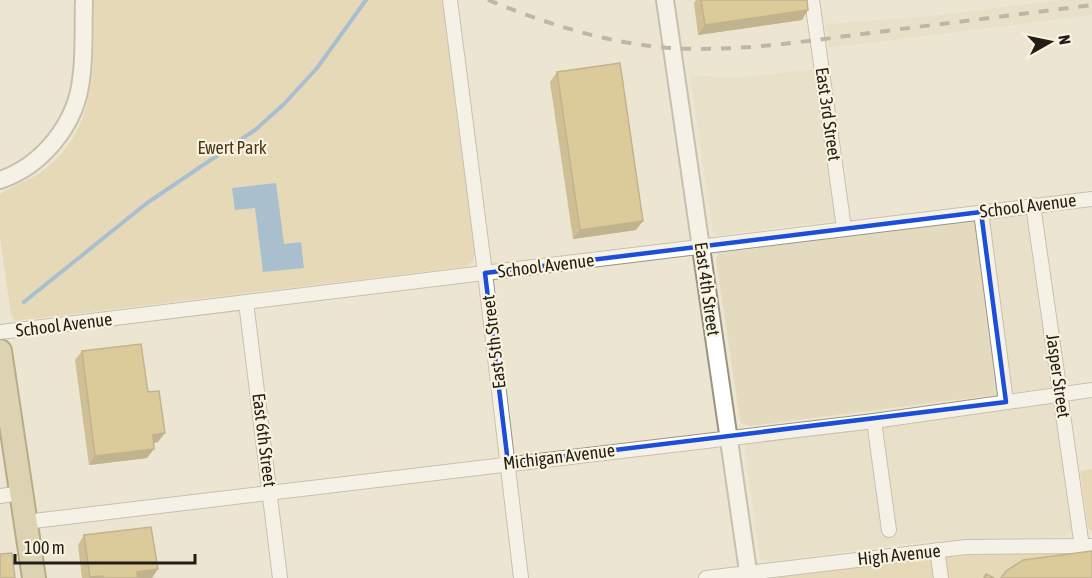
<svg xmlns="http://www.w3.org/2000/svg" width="1092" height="578" viewBox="0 0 1092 578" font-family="'Asap Condensed',sans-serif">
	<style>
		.built { fill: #e3dabf }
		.green { fill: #decb99 }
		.water { fill: #5990cb }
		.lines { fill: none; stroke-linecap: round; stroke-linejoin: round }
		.stream { stroke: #5990cb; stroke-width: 4 }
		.minor-casing { stroke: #9a9382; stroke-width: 16 }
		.tertiary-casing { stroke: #9a9382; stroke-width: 20 }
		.primary-casing { stroke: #776732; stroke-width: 26 }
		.minor { stroke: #fff; stroke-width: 14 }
		.tertiary { stroke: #fff; stroke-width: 16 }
		.primary { stroke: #cabc8c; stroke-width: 22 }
		.rail { stroke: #847f72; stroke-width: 4; stroke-dasharray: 10 10; stroke-linecap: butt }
		.wall { fill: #a9904b }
		.shaded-wall { fill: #8a763d }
		.building { fill: #c5a857; stroke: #8a763d; stroke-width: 1.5 }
		.marked { fill: none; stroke: #1d4ed8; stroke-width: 4.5; stroke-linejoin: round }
		.labels { text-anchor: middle; stroke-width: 4.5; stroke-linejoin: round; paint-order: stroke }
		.street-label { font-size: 18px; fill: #201e17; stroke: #f9f2df }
		.park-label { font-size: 18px; fill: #473b17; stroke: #f9f2df }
	</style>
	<rect width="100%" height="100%" fill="#ece5d2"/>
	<g class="built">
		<path d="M1060,0H1092V15L829,48L826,24L930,16Z"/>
		<path d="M815,69L835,218L832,221L719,235L713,233L690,75L734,78Z"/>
		<path d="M1020,215L1026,217L1028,224L1051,382L1049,388L750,426L742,424L740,421L716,260L718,253Z"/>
		<path d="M1049,403L1055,407L1073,524L1071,533L1064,537L927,541L767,562L760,558L745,451L746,445L751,441Z"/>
	</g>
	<g class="green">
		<path d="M94,0H445L475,250L473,262L464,267L15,321L11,315L0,238V194C14,185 31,180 44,170C99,128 94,62 94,0Z"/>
		<path d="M1092,469V532L1088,528L1080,471Z"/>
		<path d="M1084,553L1092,578H773L943,555Z"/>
	</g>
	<path class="water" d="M276,183L284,244L301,242L304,268L263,272L255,208L235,210L232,188Z"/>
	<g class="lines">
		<path class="stream" d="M24,302L147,203L255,130L284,104L317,68L366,0"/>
		<defs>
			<g id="minor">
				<path d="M450,0L485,273L521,578"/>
				<path d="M812,0L844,228"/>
				<path d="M1033,205L1082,547"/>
				<path d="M981,212L1006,402"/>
				<path d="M246,302L280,578"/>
				<path d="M0,332L1092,199"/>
				<path d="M874,421L889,530"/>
				<path d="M0,496L21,493"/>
				<path d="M25,522L874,421L1092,390"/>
				<path d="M937,550L941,578"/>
				<path d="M706,578L966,547L1092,546"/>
			</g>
			<g id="tertiary">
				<path d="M665,0L749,578"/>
				<path d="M0,180C42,166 76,124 81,80C85,54 83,26 84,0"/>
			</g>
			<path id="primary" d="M0,351L34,578"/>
		</defs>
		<use href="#minor" class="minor-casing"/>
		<use href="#tertiary" class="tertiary-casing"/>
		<use href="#primary" class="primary-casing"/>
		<use href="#minor" class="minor"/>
		<use href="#tertiary" class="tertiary"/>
		<use href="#primary" class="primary"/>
		<path class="rail" d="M488,0C547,24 609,44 672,48C735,52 800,42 862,34C939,24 1015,15 1092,5"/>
	</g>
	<g class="wall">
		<path d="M696,0H807L802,20L698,35L694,3Z"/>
		<path d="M557,72L636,230L573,239L550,82Z"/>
		<path d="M82,351L148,392L158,442L154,443L147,458L89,465L75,360Z"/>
		<path d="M84,535L152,578H82L78,545Z"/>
	</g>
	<g class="shaded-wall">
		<path d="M808,10L802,20L698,35L705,25Z"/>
		<path d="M643,221L636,230L573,239L580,230Z"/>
		<path d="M165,433L158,442L146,444L153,435Z"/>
		<path d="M154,449L147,458L89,465L95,456Z"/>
		<path d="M158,569L152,578H132L137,572Z"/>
		<path d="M103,576L102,578H89L90,577Z"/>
	</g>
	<g class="building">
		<path d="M701,0H807L808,10L705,25Z"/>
		<path d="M620,63L643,221L580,230L557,72Z"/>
		<path d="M141,344L148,392L159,391L165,433L153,435L154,449L95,456L82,351Z"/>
		<path d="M151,527L158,569L137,572L138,578H104L103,576L90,577L84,535Z"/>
		<path d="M1092,551V578H1001L1006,571L1023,560Z"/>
		<path d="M12,553L15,578H0V554Z"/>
		<path d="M986,574L994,578H984Z"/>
	</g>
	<path d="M0 0H1092V578H0ZM981,212L1006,402L508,463L485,273Z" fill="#ece5d2" fill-opacity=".55" fill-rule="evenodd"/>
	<path class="marked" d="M981,212L1006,402L508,463L485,273Z"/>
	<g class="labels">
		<g class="street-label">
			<text transform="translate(828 114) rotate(82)" y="6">East 3rd Street</text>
			<text transform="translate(1028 206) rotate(-7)" y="6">School Avenue</text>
			<text transform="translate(546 266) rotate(-7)" y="6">School Avenue</text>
			<text transform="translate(707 289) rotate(82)" y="6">East 4th Street</text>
			<text transform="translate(64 325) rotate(-7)" y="6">School Avenue</text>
			<text transform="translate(494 342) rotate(-97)" y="6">East 5th Street</text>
			<text transform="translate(1058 376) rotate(82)" y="6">Jasper Street</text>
			<text transform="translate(264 440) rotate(83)" y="6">East 6th Street</text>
			<text transform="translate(559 457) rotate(-7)" y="6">Michigan Avenue</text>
			<text transform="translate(899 555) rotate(-6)" y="6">High Avenue</text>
		</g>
		<g class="park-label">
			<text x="232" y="154">Ewert Park</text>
		</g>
	</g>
	<g transform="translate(1050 42) rotate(81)" stroke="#f9f2df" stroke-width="4.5" paint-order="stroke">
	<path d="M0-4.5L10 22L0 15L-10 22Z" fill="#201e17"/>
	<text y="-9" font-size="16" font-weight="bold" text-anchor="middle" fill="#201e17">N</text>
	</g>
	<path d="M15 554v9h180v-9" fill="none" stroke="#201e17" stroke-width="3"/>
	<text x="24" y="554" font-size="18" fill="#201e17" stroke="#f9f2df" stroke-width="4.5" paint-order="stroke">100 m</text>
</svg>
